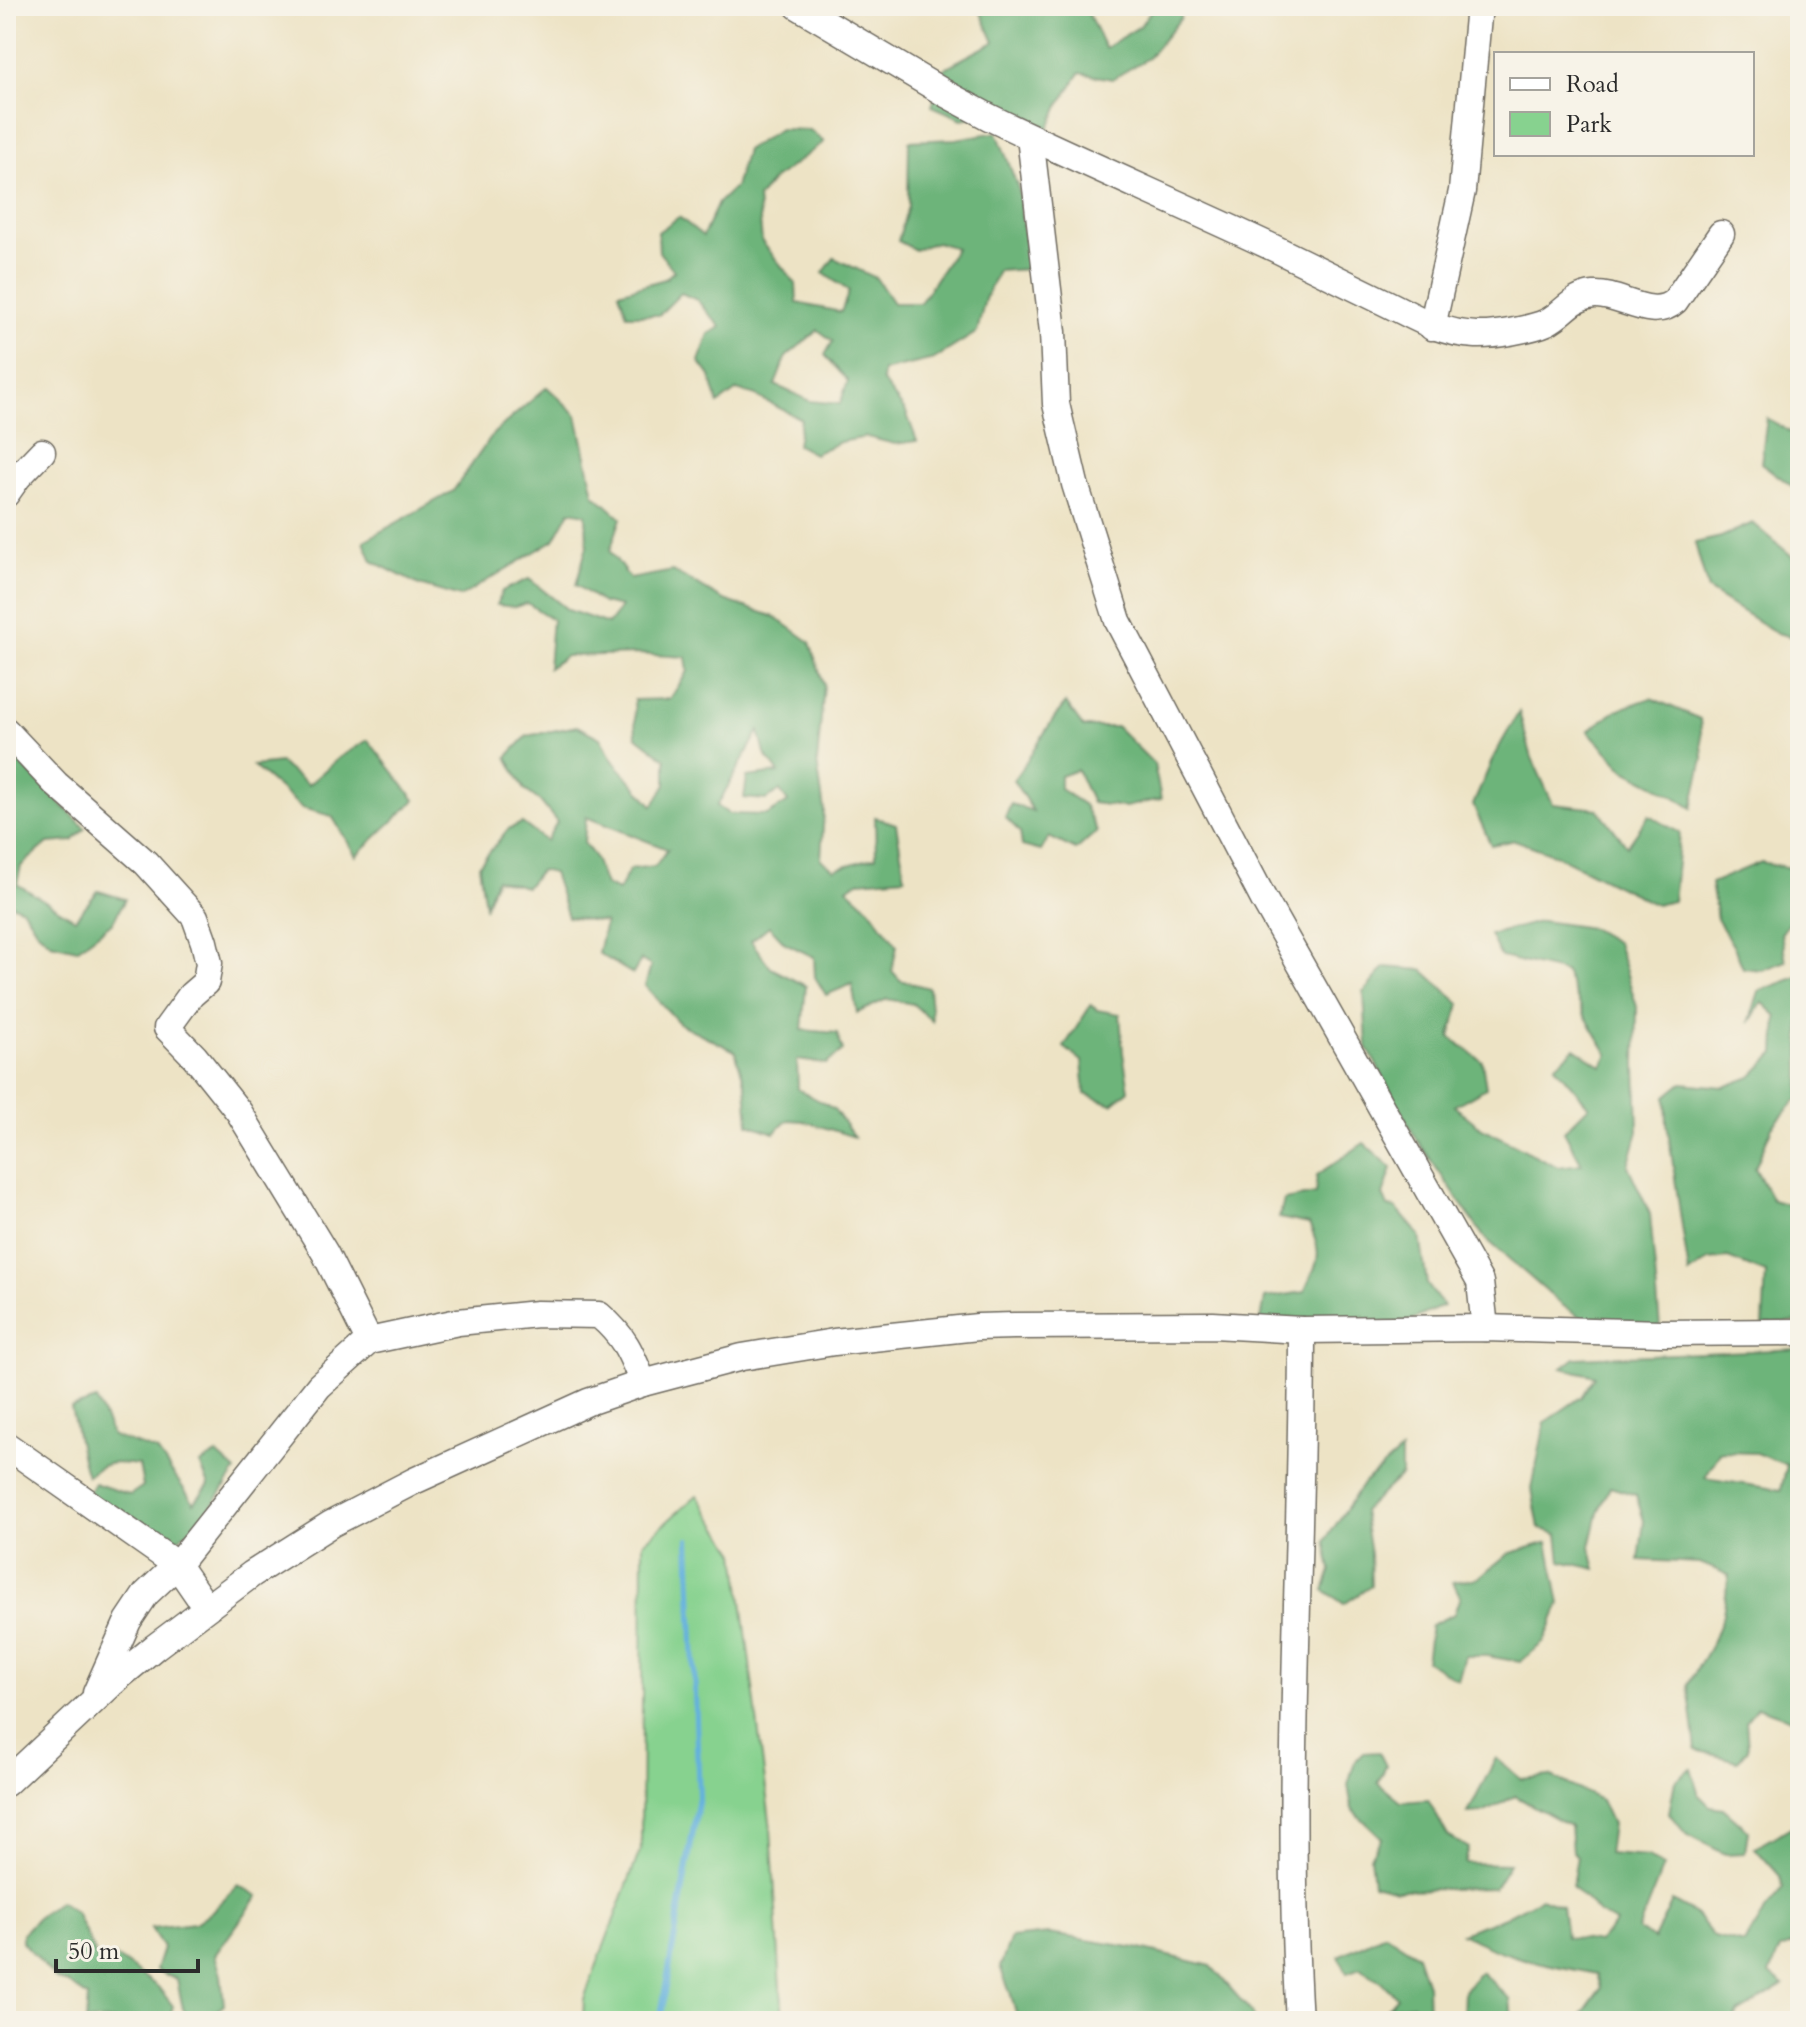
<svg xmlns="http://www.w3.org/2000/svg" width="1806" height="2027" viewBox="0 0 1806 2027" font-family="Cardo,serif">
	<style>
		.green { fill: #87d28f; stroke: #597e5d; stroke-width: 2 }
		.forest { fill: #6db47a; stroke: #4c7052; stroke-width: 2; fill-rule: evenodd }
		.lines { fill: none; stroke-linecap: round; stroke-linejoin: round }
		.stream { stroke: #64b1dd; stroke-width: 6 }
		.minor-casing { stroke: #6f6b61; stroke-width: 29 }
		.minor { stroke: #fff; stroke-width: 26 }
	</style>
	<rect width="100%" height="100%" fill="#f7f3e8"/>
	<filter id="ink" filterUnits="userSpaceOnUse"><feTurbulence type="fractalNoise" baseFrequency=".0125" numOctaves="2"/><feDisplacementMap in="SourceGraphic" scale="16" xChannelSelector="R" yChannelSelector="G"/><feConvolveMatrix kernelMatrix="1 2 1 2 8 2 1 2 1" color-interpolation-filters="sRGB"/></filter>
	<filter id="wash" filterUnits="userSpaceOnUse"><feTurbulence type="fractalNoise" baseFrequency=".006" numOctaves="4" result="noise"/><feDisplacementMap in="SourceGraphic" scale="32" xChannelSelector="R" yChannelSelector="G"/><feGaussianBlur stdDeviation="1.8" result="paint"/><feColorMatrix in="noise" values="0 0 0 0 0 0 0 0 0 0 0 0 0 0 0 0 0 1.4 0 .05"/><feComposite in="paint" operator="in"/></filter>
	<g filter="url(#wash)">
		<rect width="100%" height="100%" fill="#ede3c5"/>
		<path class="green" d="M697,1495L736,1553L771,1829L783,2021H583L584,1999L641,1848L643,1543Z"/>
		<g class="forest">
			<path d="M978,6H1098L1087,11L1105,48L1140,26L1154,6H1181V18L1148,58L1112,79L1080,73L1060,104L1043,140L994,112L962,119L932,106L945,68L994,42Z"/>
			<path d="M780,129L810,130L824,142L773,180L758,198L762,242L796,284L797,303L841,312L849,291L823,273L834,258L876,278L893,303H920L956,248L936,242L915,250L898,241L908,206L909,141L956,139L997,132L1018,188L1028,269L998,271L985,299L977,332L934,359L883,371L882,381L906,412L917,441L895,444L867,437L840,442L814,454L797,445L801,419L756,396L737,390L718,404L710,376L699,361L709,334L721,327L697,300L681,293L659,315H627L619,292L665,279L674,271L659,252L658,232L679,217L703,236L718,203L735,187L746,150ZM818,330L833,341L825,355L848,381L840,404L810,401L775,385L786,357Z"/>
			<path d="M547,387L577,415L594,494L621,518L610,551L630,579L673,571L724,600L775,617L810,642L824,685L817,762L824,810L821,859L834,869L876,857L875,817L896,824L905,877L859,881L847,888L869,908L897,945L892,971L900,980L929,988L932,1021L913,1004L887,999L857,1013L852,984L826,995L815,977L814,957L785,943L769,926L751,941L771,968L806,986L802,1030L837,1033L843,1051L826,1064L797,1060L798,1089L834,1109L854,1137L804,1121L788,1120L774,1133L749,1124L746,1086L735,1051L680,1024L645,986L651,966L641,960L633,974L598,953L605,922L568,917L553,873L540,870L526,887L496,879L485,906L479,865L508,829L522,823L546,841L557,822L540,801L525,790L507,757L527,736L577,726L600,738L614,762L653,806L666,785V759L636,736L634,700L670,699L688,671L686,657L638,654L566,656L548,668L552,619L527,603L515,607L497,605L502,591L529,579L568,610L608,624L621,607L603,603L576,585L587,546L586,514L570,511L554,540L460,597L419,585L372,561L364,541L453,491L494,433ZM759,731L765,754L779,773L747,777L744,798L766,800L780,791L788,802L767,815L729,814L717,806ZM586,817L667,849H668L655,866L630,869L618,891L605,885L594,856L584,843Z"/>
			<path d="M1767,418L1800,438V492L1761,463Z"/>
			<path d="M1753,523L1800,563V639L1777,633L1708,590L1695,543L1721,537Z"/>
			<path d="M1651,698L1700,719L1703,758L1692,808L1669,793L1625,770L1588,731L1617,710Z"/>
			<path d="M1066,703L1083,727H1117L1154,764L1161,799L1125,807L1092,803L1077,770L1060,776V789L1084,805L1097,831L1076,850L1049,837L1041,851L1022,846L1020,832L1005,817L1011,804L1033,811L1013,780C1033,755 1045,727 1066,703Z"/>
			<path d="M1519,712L1532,758L1553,804L1598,809L1627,846L1649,815L1680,833L1673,901L1656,905L1556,855L1515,840L1491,845L1473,805L1494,756Z"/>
			<path d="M368,740L415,800L356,856L332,816L302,808L253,766L280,763L308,785L340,757Z"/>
			<path d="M6,760L21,764L85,828L73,841L48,843L21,866L17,884L75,919L98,891L125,899L113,922L77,949L51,943L36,930L23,909L6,902Z"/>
			<path d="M1761,862L1800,870V907L1781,934L1786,961L1762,970L1743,968L1735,949L1717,919L1711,883Z"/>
			<path d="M1542,921L1591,928L1617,943L1637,1007L1636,1065L1638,1131L1628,1166L1650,1214L1660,1328L1588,1322L1562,1305L1484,1237L1415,1137L1367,1047L1364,992L1385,967L1423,970L1460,1004L1450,1037L1482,1061L1486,1088L1454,1106L1480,1127L1558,1167L1582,1164L1564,1131L1589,1106L1555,1066L1575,1048L1602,1066L1608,1054L1584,1014L1565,972L1501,957L1490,935Z"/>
			<path d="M1800,976V1100H1796L1772,1127L1755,1168L1772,1200L1800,1208V1322L1763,1325L1766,1273L1728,1258L1709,1260L1689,1274L1667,1124L1666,1096L1682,1083L1724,1087L1751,1077L1775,1053L1777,1016L1762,1002L1749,1023L1759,991Z"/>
			<path d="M1091,1005L1097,1010L1120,1014L1123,1053L1129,1090L1112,1104L1085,1094L1082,1061L1064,1047Z"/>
			<path d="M1364,1143L1392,1168L1383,1195L1388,1207L1396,1208L1420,1236L1427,1284L1443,1306L1405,1323L1260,1325L1265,1298L1304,1292C1318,1260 1324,1257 1309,1224L1279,1218L1284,1200L1315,1194L1317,1175Z"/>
			<path d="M1800,1349V1722L1757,1707L1746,1721L1748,1749L1738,1761L1696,1750L1688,1685L1713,1641L1723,1614L1729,1575L1700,1563L1639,1560L1644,1521L1636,1495L1610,1487L1598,1513L1590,1547L1596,1569L1561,1561L1558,1534L1539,1528L1532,1489L1545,1422L1581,1397L1595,1376L1562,1368L1575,1358ZM1720,1452L1756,1453L1787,1465L1781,1490L1705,1478Z"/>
			<path d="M96,1400L112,1436L157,1451L194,1503L209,1485L200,1464L217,1454L236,1471L202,1520L173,1543L141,1530L87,1495L94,1483L130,1495L143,1486L139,1465C114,1463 107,1459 87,1476C79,1453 77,1431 71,1408Z"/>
			<path d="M1401,1451V1475L1363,1511L1370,1554L1371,1586L1344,1604L1324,1590L1331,1570L1325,1541L1363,1484Z"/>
			<path d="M1548,1542L1560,1604L1544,1642L1520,1662L1487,1656H1465L1458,1680L1426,1661L1431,1625L1454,1614L1460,1596L1453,1582L1478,1578L1508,1554Z"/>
			<path d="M1379,1752L1386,1766L1378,1783L1401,1802L1428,1800L1448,1836L1469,1848L1465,1863L1509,1864L1494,1888L1397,1890L1373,1884L1370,1856L1382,1838L1352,1809L1348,1785L1355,1761L1363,1753Z"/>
			<path d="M1496,1758L1521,1779L1550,1776L1601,1800L1612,1824L1608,1854L1648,1857L1663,1867L1638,1930L1654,1939L1672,1901L1694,1913L1714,1937L1744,1944L1765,1910L1783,1888L1780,1876L1755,1848L1791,1827L1800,1835V1942L1780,1949L1770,1974L1784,1985L1738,2013L1733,2021H1577L1601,1988L1597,1974C1547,1964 1506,1959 1461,1933L1505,1917L1541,1898L1562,1906L1566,1937L1598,1942L1616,1923L1599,1913L1572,1886L1577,1856L1572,1851L1570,1826L1515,1796L1485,1812L1468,1813Z"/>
			<path d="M1691,1768L1699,1795L1710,1806L1723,1808L1748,1830L1745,1853L1725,1854L1688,1835L1669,1813L1675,1781Z"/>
			<path d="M238,1885L258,1896L215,1955L221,1975L224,2005L203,2021H193L183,2009L177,1980L156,1970L163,1948L151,1928L195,1923L211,1912Z"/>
			<path d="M59,1901L76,1913L101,1966H107L115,1956L158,1987L173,2006L170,2017L155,2021H86L88,1997L69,1984L56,1979L22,1942V1934L36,1919Z"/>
			<path d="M1049,1934L1136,1948L1211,1966L1252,2013L1254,2021H1018L1011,1995L1000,1967L1011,1938Z"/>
			<path d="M1385,1934L1417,1955L1427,1985L1428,2015L1413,2004L1387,2008L1397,1997L1380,1981L1360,1968L1347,1973L1339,1956Z"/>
			<path d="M1481,1972L1510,1999L1512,2021H1463L1464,1990Z"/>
		</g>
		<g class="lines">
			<path class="stream" d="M660,2021L699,1797L689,1540"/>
		</g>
	</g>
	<g filter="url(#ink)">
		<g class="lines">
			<defs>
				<g id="minor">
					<path d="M798,6L948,95L989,117C1083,163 1181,204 1276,249C1311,266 1345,283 1380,300C1414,316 1437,333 1476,335C1493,336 1532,329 1547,322C1565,313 1571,297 1594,295C1620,293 1652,322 1675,301L1721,234"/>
					<path d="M1030,137L1053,332L1056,404L1075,484L1118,621L1263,898L1480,1282L1485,1328"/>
					<path d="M1432,327L1462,191L1479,6"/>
					<path d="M6,494L18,477L42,452"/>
					<path d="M6,731L56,784L146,863L195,917L204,942L209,963L206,982L191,995L167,1028L195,1057L239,1112L325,1253L369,1341"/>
					<path d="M6,1445L177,1565L206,1607"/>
					<path d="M96,1693L128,1621L146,1594L177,1565L319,1386L369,1341L458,1322L537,1314L599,1315C625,1337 631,1353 643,1383"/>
					<path d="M6,1783L120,1676L155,1647L252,1574L331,1524L414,1481L588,1402L643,1383L742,1357L834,1342L978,1327L1014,1326L1213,1325L1302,1330L1485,1328L1661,1333L1800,1332"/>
					<path d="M1299,2021C1285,1791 1302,1560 1302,1330"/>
				</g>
			</defs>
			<use href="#minor" class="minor-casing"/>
			<use href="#minor" class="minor"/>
		</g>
	</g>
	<rect width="1806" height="2027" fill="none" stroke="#f7f3e8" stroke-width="32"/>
	<rect x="1494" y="52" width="260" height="104" fill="#f7f3e8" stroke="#a5a39c" stroke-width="2"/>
	<rect x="1510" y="78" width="40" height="12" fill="#ffffff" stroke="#a5a39c" stroke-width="2"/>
	<text x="1566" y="92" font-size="24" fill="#2b2b2b">Road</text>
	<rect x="1510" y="112" width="40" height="24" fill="#87d28f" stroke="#a5a39c" stroke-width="2"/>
	<text x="1566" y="132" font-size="24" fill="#2b2b2b">Park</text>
	<path d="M56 1959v12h142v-12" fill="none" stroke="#2b2b2b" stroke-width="4"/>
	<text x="68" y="1959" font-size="24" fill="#2b2b2b" stroke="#f7f3e8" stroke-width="6" paint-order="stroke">50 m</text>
</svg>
